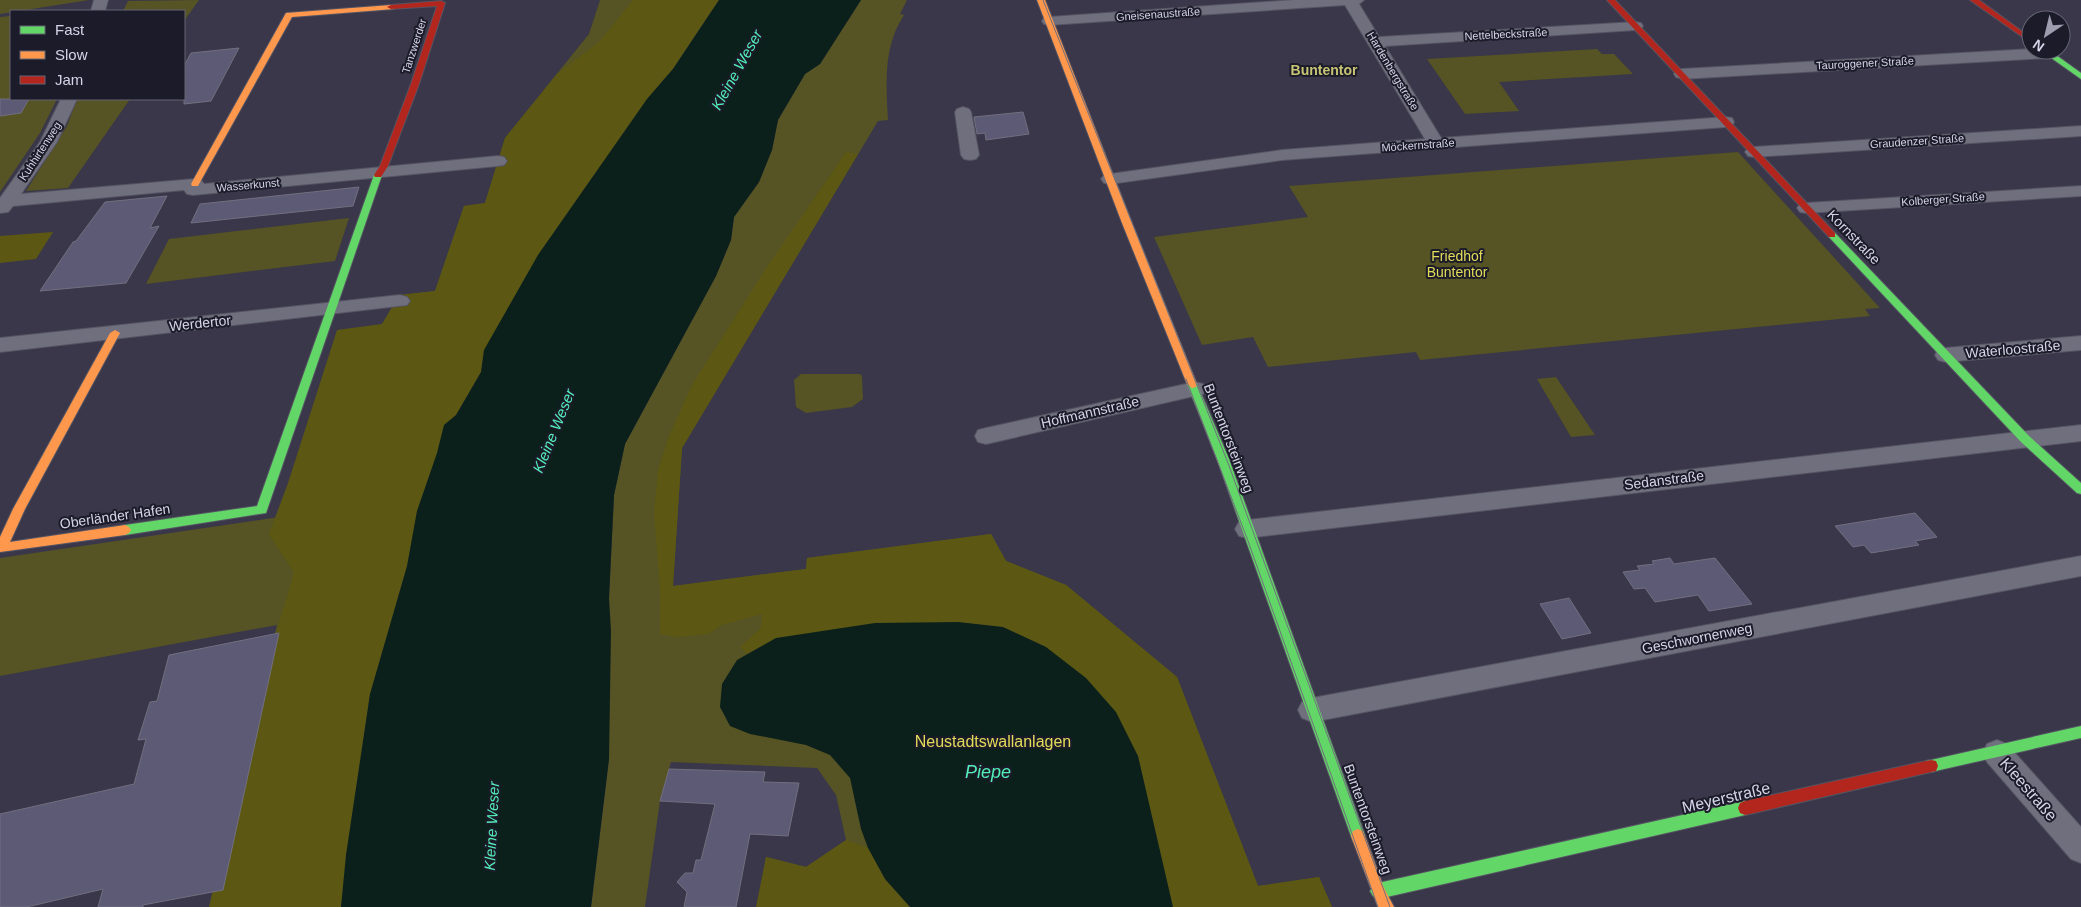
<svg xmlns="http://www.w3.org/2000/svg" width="2081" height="907" viewBox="0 0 2081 907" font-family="Helvetica,sans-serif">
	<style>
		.green { fill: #565324 }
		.forest { fill: #5c5813 }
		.water { fill: #0c201b }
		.building { fill: #5d5a76; stroke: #716f7f }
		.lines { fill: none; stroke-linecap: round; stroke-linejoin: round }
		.street-casing { stroke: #555463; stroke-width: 2 }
		.fast-casing { stroke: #555463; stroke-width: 2 }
		.slow-casing { stroke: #555463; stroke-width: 2 }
		.jam-casing { stroke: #555463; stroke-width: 2 }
		.street { fill: #706f7d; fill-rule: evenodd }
		.fast { fill: #63d668; fill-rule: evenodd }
		.slow { fill: #ff974d; fill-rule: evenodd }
		.jam { fill: #b3261e; fill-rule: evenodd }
		.tram { stroke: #6f6e7b; stroke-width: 1 }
		.labels { text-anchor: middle; stroke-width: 4; stroke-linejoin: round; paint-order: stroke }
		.far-street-label { font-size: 11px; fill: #d5d4e8; stroke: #1b1b29 }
		.far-quarter-label { font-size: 14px; font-weight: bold; fill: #c8c476; stroke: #1b1b29 }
		.street-label { font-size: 14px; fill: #d5d4e8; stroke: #1b1b29 }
		.park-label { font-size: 14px; fill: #e3dc58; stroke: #1b1b29 }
		.water-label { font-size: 15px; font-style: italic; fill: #52eeb8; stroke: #1b1b29 }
		.near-park-label { font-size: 16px; fill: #e3dc58; stroke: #1b1b29 }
		.near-street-label { font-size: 16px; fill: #d5d4e8; stroke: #1b1b29 }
		.near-water-label { font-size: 18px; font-style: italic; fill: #52eeb8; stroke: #1b1b29 }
	</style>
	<rect width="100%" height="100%" fill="#393749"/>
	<g class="green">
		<path d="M0,0H89L0,14Z"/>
		<path d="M199,0L184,21V11H123L128,1Z"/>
		<path d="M600,0H719L538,255L370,694L341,907H209L277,625L0,676V558L314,512L399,295L435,291L464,206L485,203L505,138L589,34Z"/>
		<path d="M861,0H907L900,14L904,15C883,47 886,84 888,120L878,121L682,448L673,586L806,569L807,558L991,534L1006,561L1066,585L1177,677L1258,886L1319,877L1332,907H757L766,857L806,867L846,840L836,795L817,768L671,762L660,801L645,907H591L609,759V598L614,495L625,444L716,276L731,240L734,217L759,182L772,150L778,120L805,74L820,64Z"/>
		<path d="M11,16V99H57L40,133L0,192V17Z"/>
		<path d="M1597,49L1602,54H1614L1633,74L1499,82L1519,111L1465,114L1427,59Z"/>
		<path d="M77,99H130L68,188L26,191L67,126Z"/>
		<path d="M1738,152L1880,308L1865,309L1870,316L1420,360L1416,352L1268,367L1253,337L1202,345L1154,237L1308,217L1289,186Z"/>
		<path d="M349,218L335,261L146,284L169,239Z"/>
		<path d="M801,374H860L862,376L863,399L852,407L806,413L796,407L794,380Z"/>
		<path d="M1556,377L1595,435L1571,437L1537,379Z"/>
	</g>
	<g class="forest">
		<path d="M633,0H719L673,69L647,99L538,255L484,350L481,372L456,415L444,425L437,453L417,511L407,566L370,694L346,855L341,907H209L277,629L294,573L269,534L288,483L337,330L382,324L399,295L435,291L464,206L485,203L505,138L557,74L599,42Z"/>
		<path d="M846,152L858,154L682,448L673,586L806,569L807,558L991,534L1006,561L1066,585L1177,677L1258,886L1319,877L1332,907H1173L1138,756L1046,647L1003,627L958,622L776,638L747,654L740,647L761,628L762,614L722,625L708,634L677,637L660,634V589L654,513L658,470L669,436L692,385L765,270Z"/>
		<path d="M53,232L36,259L0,263V236Z"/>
		<path d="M846,840L868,848L885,879L910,907H756L766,857L806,867Z"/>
	</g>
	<g class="water">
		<path d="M719,0H861L820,64L805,74L778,120L772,150L759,182L734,217L731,240L716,276L625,444L614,495L609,598L611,631L609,759L591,907H341L346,855L370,694L407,566L417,511L437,453L444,425L456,415L481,372L484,350L538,255L647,99L673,69Z"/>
		<path d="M958,622L1003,627L1046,647L1086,678L1116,712L1138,756L1173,907H910L885,879L868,848L861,829L850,778L830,755L806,745L750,734L730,726L720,707L722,684L737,660L776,638L875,623Z"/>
	</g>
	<g class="building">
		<path d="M239,48L211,101L184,104V66L191,53Z"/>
		<path d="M0,99H29L21,113L0,116Z"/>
		<path d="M1023,112L1029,134L986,140L985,133L977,134L974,117Z"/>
		<path d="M359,187L353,206L191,223L200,204Z"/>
		<path d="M167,196L150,228L159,226L126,283L40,291L73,242L76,241L105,202Z"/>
		<path d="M1915,513L1937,537L1915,541L1919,545L1871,553L1864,545L1853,547L1835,526Z"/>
		<path d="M1670,558L1674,564L1715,558L1752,604L1709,611L1698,595L1655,602L1645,588L1634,589L1623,572L1640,570L1637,566L1654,564L1652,561Z"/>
		<path d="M1569,598L1591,633L1562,639L1540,604Z"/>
		<path d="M279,633L223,890L143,905V907H98L103,889L27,907H0V814L134,784L146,739L138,740L150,702L157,701L169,655Z"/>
		<path d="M669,769L765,772L763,782L799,783L788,836L750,834L736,907H684L687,892L677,882L685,873H693L696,860H701L715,804L660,801Z"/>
	</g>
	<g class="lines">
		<defs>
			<g id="street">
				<path d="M94,0H108L105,11H91Z"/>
				<path d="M1294,0H1364L1359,4L1379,37L1636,22L1641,23L1643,26L1641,29L1636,30L1385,46L1441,138L1726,117L1732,118L1734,122L1732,126L1726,127L1282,160L1110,184L1104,183L1101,179L1104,175L1110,174L1282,150L1425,139L1345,5L1049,25L1044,24L1042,21L1044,18L1049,17Z"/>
				<path d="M2031,49L2053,50L2055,53L2052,56L2047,58L1682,79L1676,77L1674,74L1676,71L1682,69Z"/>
				<path d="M61,99H77L57,142L21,194L195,179L201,180L204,184L498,156L504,157L507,161L504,165L498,166L193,195L187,194L184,190L13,206L8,212L0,213V198L40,142Z"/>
				<path d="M963,107L969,109L971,112L979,155L976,159L970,160L964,159L961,155L955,112L957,109Z"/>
				<path d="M2081,126V136L1754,157L1748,156L1745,152L1748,148L1754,147Z"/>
				<path d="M2081,186V196L1806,213L1800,212L1797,208L1800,204L1806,203Z"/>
				<path d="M400,295L407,297L410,301L407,305L0,352V338Z"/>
				<path d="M2081,336V350L1945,362L1938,360L1935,355L1938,350L1945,348Z"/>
				<path d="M1195,382L1203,384L1206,389L1203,394L986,444L978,442L975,436L978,430L986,428Z"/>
				<path d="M2081,425V441L1247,538L1239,536L1235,529L1239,522L1247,520Z"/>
				<path d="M2081,556V576L1312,722L1302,718L1298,710L1302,702L1312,698Z"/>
				<path d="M1997,740L2007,744L2081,827V863L2071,859L1987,762L1983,753L1987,744Z"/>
			</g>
			<g id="fast">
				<path d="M2040,50H2049L2081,73V79Z"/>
				<path d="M378,172L382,175L266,513L125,535L121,533L119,530L121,527L125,525L257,506L374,175Z"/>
				<path d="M1832,232L1835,233L2029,436L2081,483V494L2077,493L2021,442L1829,237V233Z"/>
				<path d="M1192,380L1197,384L1229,459L1365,836L1363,841L1358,843L1353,841L1351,836L1217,459L1187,384Z"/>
				<path d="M2081,726V738L1931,772L1926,771L1924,766L1926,761L1931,760Z"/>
				<path d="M1745,801L1750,803L1752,808L1750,813L1745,815L1378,899L1373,896L1370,891L1373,886L1378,883Z"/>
			</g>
			<g id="slow">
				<path d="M1037,0H1045L1132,223L1197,384L1196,387L1192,388L1187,384L1122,223Z"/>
				<path d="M391,5H394V9L292,17L199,184L198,186H192L191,184L286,13Z"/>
				<path d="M115,330L120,333L25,509L10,542L125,525L129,527L131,530L129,533L125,535L0,552V537L13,509L110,333Z"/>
				<path d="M1358,829L1363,831L1384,888L1394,907H1378L1351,836L1353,831Z"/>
			</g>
			<g id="jam">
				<path d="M1607,0H1615L1835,233V237H1829Z"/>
				<path d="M1970,0H1979L2031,38V43Z"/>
				<path d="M441,1L445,3L419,84L388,166L381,177H375L374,175L380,166L411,84L437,6L391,9L387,7L391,5Z"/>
				<path d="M1931,760L1936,761L1938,766L1936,771L1931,772L1745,815L1740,813L1738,808L1740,803L1745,801Z"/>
			</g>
		</defs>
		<use href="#street" class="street-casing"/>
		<use href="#fast" class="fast-casing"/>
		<use href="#slow" class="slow-casing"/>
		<use href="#jam" class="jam-casing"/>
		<use href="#street" class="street"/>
		<use href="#fast" class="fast"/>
		<use href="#slow" class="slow"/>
		<use href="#jam" class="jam"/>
		<g class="tram">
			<path d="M1043,0L1228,463L1390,907"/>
			<path d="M1186,379L1248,541L1378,907"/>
		</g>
	</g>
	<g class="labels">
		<g class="far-street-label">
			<text transform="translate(1158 14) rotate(-4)" y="4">Gneisenaustraße</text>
			<text transform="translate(1506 34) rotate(-3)" y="4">Nettelbeckstraße</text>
			<text transform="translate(414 46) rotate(-72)" y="4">Tanzwerder</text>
			<text transform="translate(1865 63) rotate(-3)" y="4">Tauroggener Straße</text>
			<text transform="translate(1393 71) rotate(59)" y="4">Hardenbergstraße</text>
			<text transform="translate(1917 141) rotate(-4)" y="4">Graudenzer Straße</text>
			<text transform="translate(1418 145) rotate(-4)" y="4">Möckernstraße</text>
			<text transform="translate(40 151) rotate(-57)" y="4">Kuhhirtenweg</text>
			<text transform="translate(248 185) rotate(-5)" y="4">Wasserkunst</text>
			<text transform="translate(1943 199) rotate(-4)" y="4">Kolberger Straße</text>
		</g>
		<g class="far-quarter-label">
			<text x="1324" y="75">Buntentor</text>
		</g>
		<g class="street-label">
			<text transform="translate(1854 237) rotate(46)" y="5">Kornstraße</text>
			<text transform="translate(200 323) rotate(-6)" y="5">Werdertor</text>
			<text transform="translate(2013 349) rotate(-5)" y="5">Waterloostraße</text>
			<text transform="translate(1090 412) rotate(-13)" y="5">Hoffmannstraße</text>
			<text transform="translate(1229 438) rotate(69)" y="5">Buntentorsteinweg</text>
			<text transform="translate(1664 480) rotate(-7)" y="5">Sedanstraße</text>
			<text transform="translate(115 516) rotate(-8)" y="5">Oberländer Hafen</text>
			<text transform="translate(1697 638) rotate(-11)" y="5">Geschwornenweg</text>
			<text transform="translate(1368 819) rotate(70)" y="5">Buntentorsteinweg</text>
		</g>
		<g class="park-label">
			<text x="1457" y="261">Friedhof<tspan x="1457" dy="16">Buntentor</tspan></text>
		</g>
		<g class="water-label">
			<text transform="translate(737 70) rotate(-61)" y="5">Kleine Weser</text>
			<text transform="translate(554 431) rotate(-68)" y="5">Kleine Weser</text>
			<text transform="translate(492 826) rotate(-87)" y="5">Kleine Weser</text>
		</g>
		<g class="near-park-label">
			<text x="993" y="747">Neustadtswallanlagen</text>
		</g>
		<g class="near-street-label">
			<text transform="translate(2029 789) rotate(49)" y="6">Kleestraße</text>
			<text transform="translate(1726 797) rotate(-13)" y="6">Meyerstraße</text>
		</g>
		<g class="near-water-label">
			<text x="988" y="778">Piepe</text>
		</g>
	</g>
	<rect x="10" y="10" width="175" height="90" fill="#1b1b29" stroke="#656575"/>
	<rect x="20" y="26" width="25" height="8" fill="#63d668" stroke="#656575"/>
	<text x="55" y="35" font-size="15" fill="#d5d4e8">Fast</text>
	<rect x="20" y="51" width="25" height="8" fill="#ff974d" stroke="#656575"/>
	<text x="55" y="60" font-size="15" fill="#d5d4e8">Slow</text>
	<rect x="20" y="76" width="25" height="8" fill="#b3261e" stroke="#656575"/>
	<text x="55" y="85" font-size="15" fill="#d5d4e8">Jam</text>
	<g transform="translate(2046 35) rotate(215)"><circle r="24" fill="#1b1b29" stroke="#656575"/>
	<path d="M0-4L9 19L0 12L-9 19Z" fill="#9e9db0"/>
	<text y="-8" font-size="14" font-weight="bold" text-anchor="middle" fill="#d5d4e8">N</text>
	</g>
</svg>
